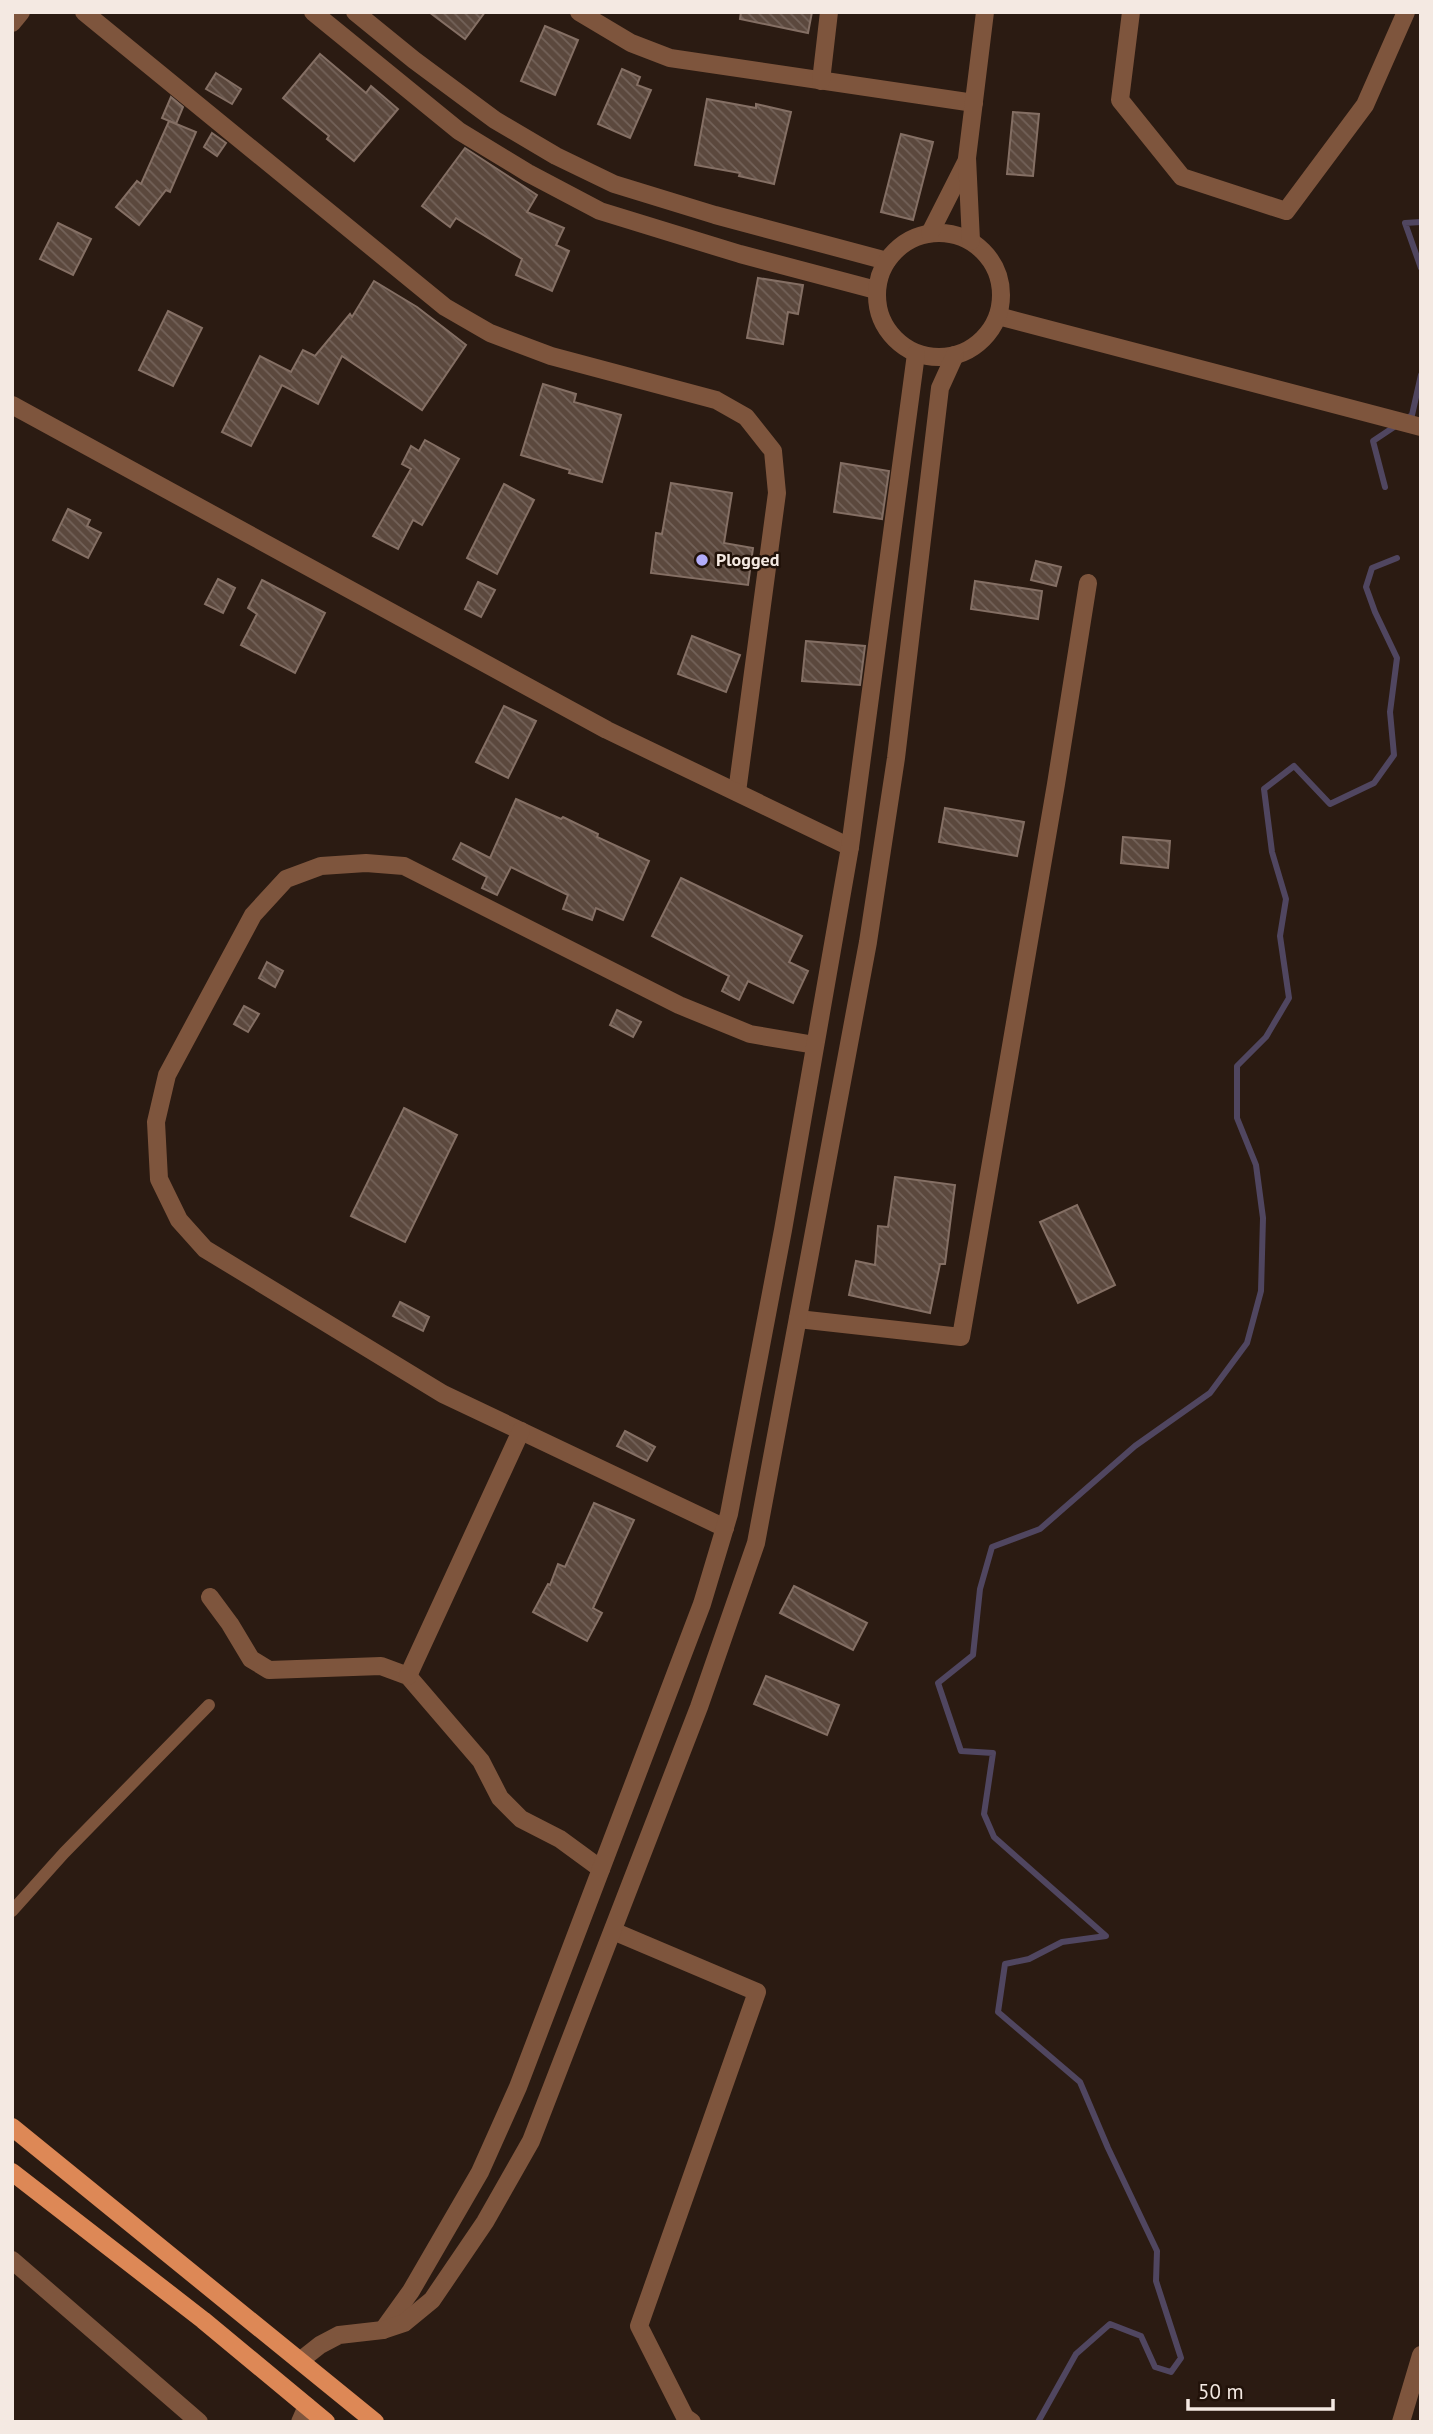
<svg xmlns="http://www.w3.org/2000/svg" width="1433" height="2434" viewBox="0 0 1433 2434" font-family="'PT Sans',sans-serif">
	<style>
		.lines { fill: none; stroke-linecap: round; stroke-linejoin: round }
		.stream { stroke: #504660; stroke-width: 6 }
		.building { fill: url(#building-back-hatch); stroke: #846f64; stroke-width: 2 }
		.service { stroke: #7e553d; stroke-width: 12 }
		.minor { stroke: #7e553d; stroke-width: 18 }
		.tertiary { stroke: #7e553d; stroke-width: 18 }
		.primary { stroke: #dd8856; stroke-width: 18 }
		.poi-dot { fill: #b2adfa; stroke: #211209; stroke-width: 2.5 }
		.labels { text-anchor: middle; stroke-width: 5; stroke-linejoin: round; paint-order: stroke }
		.poi-label { font-size: 18px; font-weight: bold; fill: #f4e9e2; stroke: #211209; text-anchor: start }
	</style>
	<defs>
		<pattern id="building-back-hatch" width="6" height="6" patternUnits="userSpaceOnUse" patternTransform="scale(1.75)"><rect width="6" height="6" fill="#5b483d"/><path d="M-1 5l2 2M0 0l6 6M5-1l2 2" fill="none" stroke="#736259"/></pattern>
	</defs>
	<rect width="100%" height="100%" fill="#2b1b12"/>
	<g class="lines">
		<g class="stream">
			<path d="M1421,222L1405,223L1421,268"/>
			<path d="M1385,487L1373,441L1412,415L1421,375"/>
			<path d="M1038,2422L1076,2354L1110,2324L1141,2336L1155,2367L1171,2372L1181,2358L1156,2281L1157,2251L1108,2148L1080,2082L998,2012L1005,1964L1029,1959L1062,1942L1106,1936L994,1837L984,1814L993,1753L961,1751L938,1683L973,1655L980,1589L992,1547L1040,1529L1135,1446L1210,1393L1247,1343L1261,1291L1263,1218L1256,1165L1237,1118V1066L1266,1037L1289,998L1280,936L1286,899L1272,852L1264,789L1294,766L1330,804L1374,783L1394,755L1390,712L1397,658L1375,612L1366,587L1372,568L1397,558"/>
		</g>
	</g>
	<g class="building">
		<path d="M429,12H485L465,39Z"/>
		<path d="M741,12H812L808,33L740,19Z"/>
		<path d="M545,26L578,40L555,95L521,81Z"/>
		<path d="M320,54L366,93L371,86L398,109L354,161L327,139L329,136L283,98Z"/>
		<path d="M622,69L640,77L637,85L651,90L630,138L598,124Z"/>
		<path d="M216,73L241,89L232,104L206,89Z"/>
		<path d="M171,97L183,107L176,124L162,118Z"/>
		<path d="M707,99L756,108V104L791,112L774,184L739,176L740,173L695,165Z"/>
		<path d="M1013,112L1039,114L1033,176L1007,174Z"/>
		<path d="M169,121L196,132L170,192L166,190L139,225L116,207L137,181L141,184Z"/>
		<path d="M212,133L226,143L217,156L204,147Z"/>
		<path d="M901,134L933,142L913,220L881,212Z"/>
		<path d="M465,148L537,195L527,212L564,228L556,245L569,251L552,291L516,275L522,259L456,218L450,227L422,206Z"/>
		<path d="M58,223L91,239L73,275L40,259Z"/>
		<path d="M758,278L803,285L798,314L788,312L783,344L747,338Z"/>
		<path d="M374,281L417,307L466,345L422,410L342,356L318,404L282,385L251,446L222,432L260,356L291,372L303,350L315,356L350,314L352,317Z"/>
		<path d="M168,311L202,328L173,386L139,370Z"/>
		<path d="M543,384L576,394L574,402L621,415L602,482L569,473L570,470L521,455Z"/>
		<path d="M425,440L459,459L422,525L413,520L398,549L373,536L411,469L402,464L411,446L419,451Z"/>
		<path d="M841,463L889,471L882,519L834,512Z"/>
		<path d="M671,483L732,493L724,543L753,548L748,585L651,573L656,533L662,534Z"/>
		<path d="M504,484L534,500L497,574L467,558Z"/>
		<path d="M68,509L90,520L87,526L101,533L88,558L53,540Z"/>
		<path d="M1036,561L1061,567L1056,586L1031,580Z"/>
		<path d="M218,579L235,588L223,613L205,604Z"/>
		<path d="M262,580L325,613L295,673L241,645L257,614L248,608Z"/>
		<path d="M975,581L1042,591L1038,619L971,609Z"/>
		<path d="M478,582L495,590L481,617L465,609Z"/>
		<path d="M692,636L740,655L726,692L678,674Z"/>
		<path d="M806,641L865,646L860,685L802,681Z"/>
		<path d="M504,706L536,721L508,778L476,762Z"/>
		<path d="M516,799L561,819L563,817L598,834L597,837L649,861L623,920L596,908L592,920L563,909L568,895L511,867L497,895L482,888L487,877L453,859L461,843L490,858Z"/>
		<path d="M945,808L1024,822L1017,856L939,842Z"/>
		<path d="M1123,837L1170,841L1168,868L1121,863Z"/>
		<path d="M681,878L802,936L789,962L808,971L793,1003L748,981L739,1000L722,991L729,976L652,936Z"/>
		<path d="M267,962L283,971L275,987L259,978Z"/>
		<path d="M244,1006L259,1014L248,1032L234,1024Z"/>
		<path d="M617,1010L641,1022L633,1037L610,1025Z"/>
		<path d="M404,1108L457,1135L405,1242L351,1216Z"/>
		<path d="M895,1177L955,1185L945,1264H940L930,1313L849,1295L856,1261L875,1265L878,1226L888,1227Z"/>
		<path d="M1077,1205L1115,1285L1078,1303L1040,1222Z"/>
		<path d="M400,1302L429,1317L423,1331L393,1316Z"/>
		<path d="M625,1431L655,1447L647,1461L617,1446Z"/>
		<path d="M594,1503L634,1520L593,1608L602,1613L587,1641L533,1612L548,1584L550,1585L558,1564L565,1567Z"/>
		<path d="M794,1586L867,1623L853,1650L780,1613Z"/>
		<path d="M766,1676L839,1705L827,1735L754,1704Z"/>
	</g>
	<g class="lines">
		<path class="service" d="M12,1911L64,1853L209,1705"/>
		<g class="minor">
			<path d="M84,12L445,307L490,333L551,356L716,400L746,417L773,451L777,493L737,792"/>
			<path d="M313,12L459,131L528,173L600,211L740,254L876,290"/>
			<path d="M355,12L414,60L495,120L556,156L614,184L715,215L887,261"/>
			<path d="M579,12L631,43L670,58L974,103"/>
			<path d="M1131,12L1120,100L1182,177L1286,211L1365,105L1406,12"/>
			<path d="M12,23L21,12"/>
			<path d="M821,81L829,12"/>
			<path d="M998,316L1421,427"/>
			<path d="M12,405L607,730L850,847"/>
			<path d="M798,1319L961,1337L1056,784L1088,583"/>
			<path d="M725,1528L443,1394L205,1249L179,1220L159,1179L156,1122L167,1075L253,915L286,879L321,866L366,863L404,866L679,1005L750,1034L815,1045"/>
			<path d="M210,1597L230,1624L251,1659L269,1670L381,1666L408,1676L481,1761L500,1798L521,1819L560,1839L601,1869"/>
			<path d="M408,1676L521,1431"/>
			<path d="M613,1931L757,1992L639,2326L685,2417L692,2422"/>
			<path d="M12,2260L199,2422"/>
			<path d="M300,2422L307,2406"/>
			<path d="M1401,2422L1421,2355"/>
		</g>
		<g class="tertiary">
			<circle cx="939" cy="295" r="62"/>
			<path d="M930,233L966,162"/>
			<path d="M971,241L967,158L985,12"/>
			<path d="M383,2330L411,2291L480,2172L518,2087L702,1604L729,1514L783,1230L850,847L916,354"/>
			<path d="M301,2360L320,2345L339,2335L383,2330L404,2323L432,2300L485,2222L531,2141L699,1707L756,1543L868,942L896,758L940,388L955,355"/>
		</g>
		<g class="primary">
			<path d="M12,2127L375,2422"/>
			<path d="M12,2172L203,2320L326,2422"/>
		</g>
	</g>
	<circle class="poi-dot" cx="702" cy="560" r="7"/>
	<g class="labels">
		<g class="poi-label">
			<text x="716" y="566">Plogged</text>
		</g>
	</g>
	<rect width="1433" height="2434" fill="none" stroke="#f4e9e2" stroke-width="28"/>
	<path d="M1188 2399v10h145v-10" fill="none" stroke="#f4e9e2" stroke-width="3.5"/>
	<text x="1198" y="2399" font-size="21" fill="#f4e9e2" stroke="#211209" stroke-width="5" paint-order="stroke">50 m</text>
</svg>
